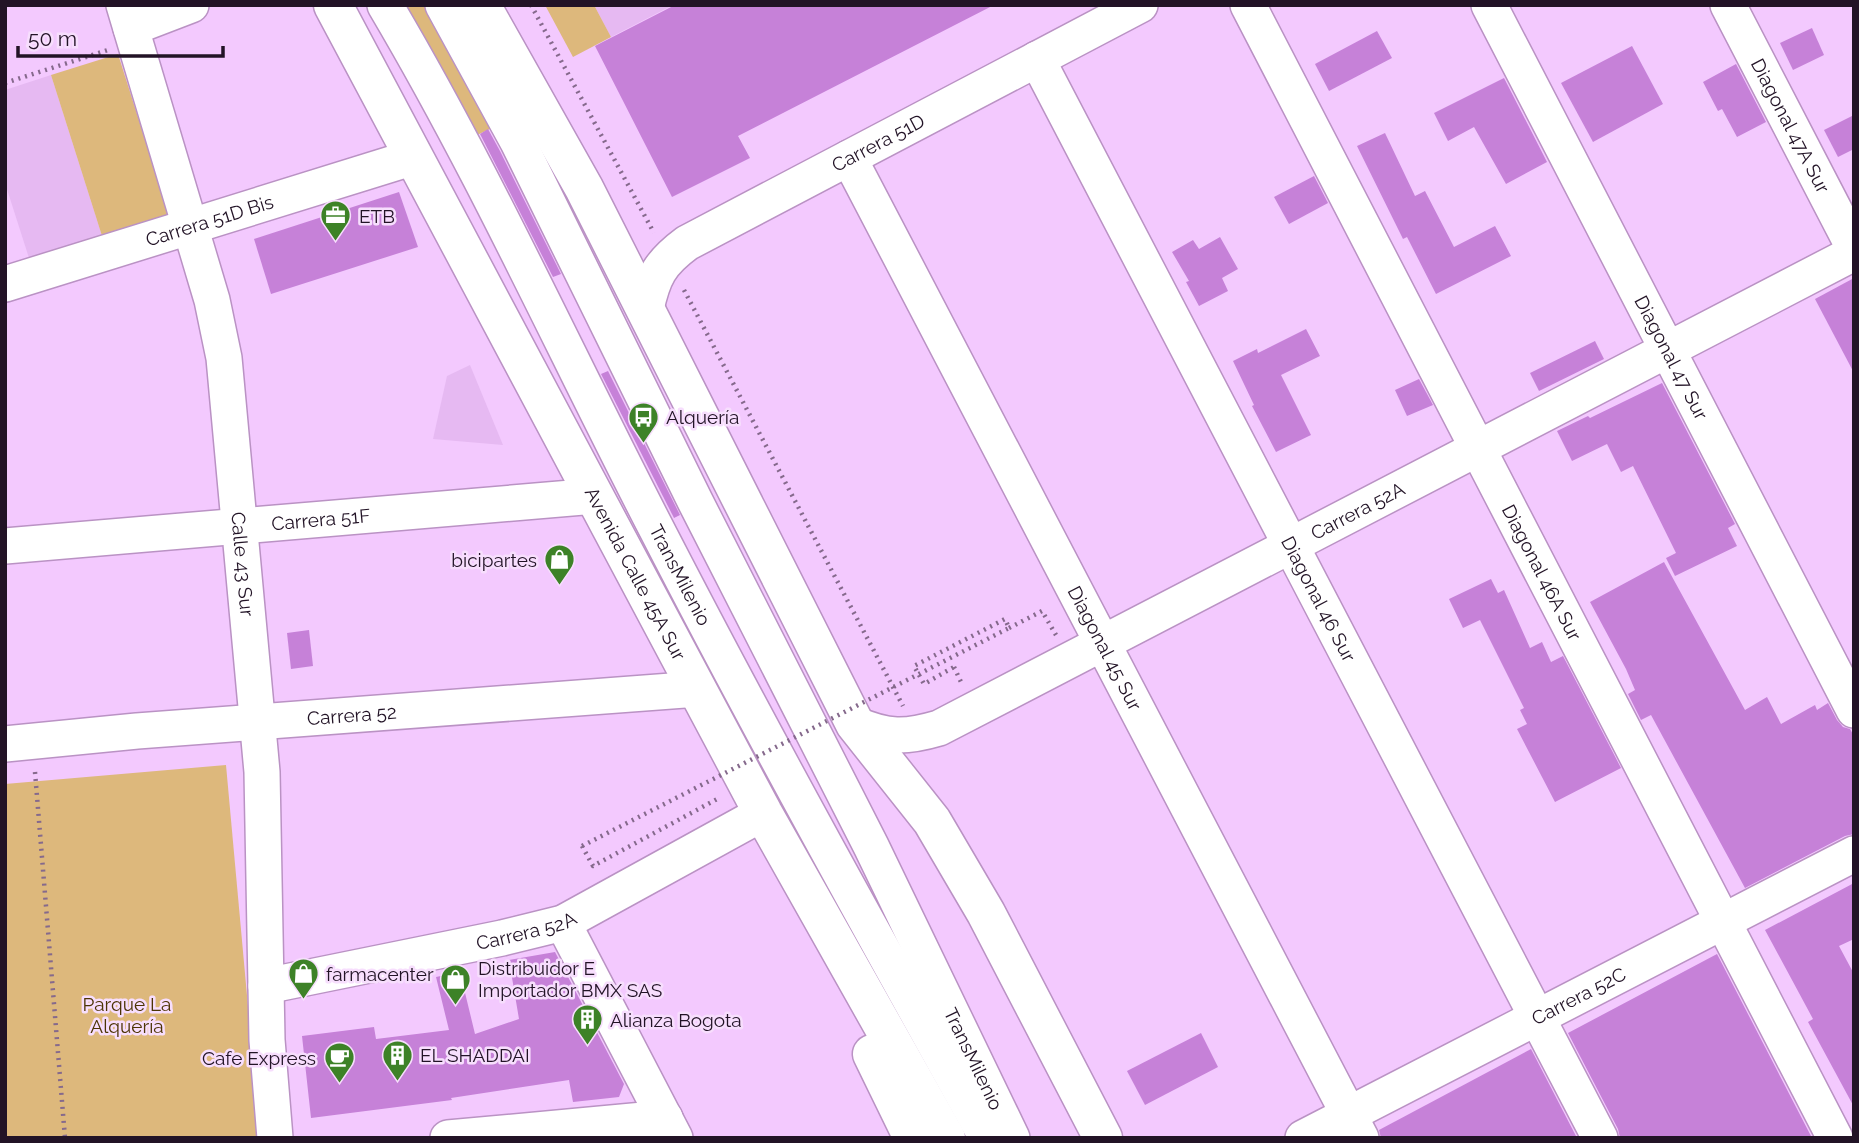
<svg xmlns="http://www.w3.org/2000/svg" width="1859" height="1143" viewBox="0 0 1859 1143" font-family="Raleway,sans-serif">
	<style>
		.built { fill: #e6b9f2 }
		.green { fill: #ddb87c }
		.building { fill: #c681d8 }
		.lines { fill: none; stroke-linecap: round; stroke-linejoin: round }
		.minor-casing { stroke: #ba92c4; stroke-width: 38 }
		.highway-casing { stroke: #ba92c4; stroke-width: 41 }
		.path { stroke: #85698c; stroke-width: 4.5; stroke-dasharray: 2 5; stroke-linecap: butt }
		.minor { stroke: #fff; stroke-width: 35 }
		.highway { stroke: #fff; stroke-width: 38 }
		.path-bridge { stroke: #85698c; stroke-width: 4.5; stroke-dasharray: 2 5; stroke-linecap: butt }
		.labels { text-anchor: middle; stroke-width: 5; stroke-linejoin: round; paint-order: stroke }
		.street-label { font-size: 19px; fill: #221326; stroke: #f7defd }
		.poi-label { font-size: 19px; fill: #221326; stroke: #f7defd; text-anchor: start }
		.park-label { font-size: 19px; fill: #4c3404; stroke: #f7defd }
	</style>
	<rect width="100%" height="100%" fill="#f3c9fe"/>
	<g class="built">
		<path d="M594,5H673L611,37Z"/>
		<path d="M51,75L102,236L29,258L5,183V90Z"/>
		<path d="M470,365L503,445L433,439L447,376Z"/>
	</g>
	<g class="green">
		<path d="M402,5H425L494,127L475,136Z"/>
		<path d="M545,5H594L611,37L573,57Z"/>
		<path d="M118,54L169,215L102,236L51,75Z"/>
		<path d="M226,765L260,1138H5V784Z"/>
	</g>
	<g class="building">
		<path d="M675,5H994L738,136L750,158L672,197L595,46Z"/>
		<path d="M1812,28L1824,55L1793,70L1780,43Z"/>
		<path d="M1377,31L1392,58L1329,91L1315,64Z"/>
		<path d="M1632,46L1663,104L1593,142L1561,83Z"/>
		<path d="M1736,64L1766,122L1737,137L1722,109L1718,111L1703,82Z"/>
		<path d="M1504,78L1547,162L1506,184L1474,127L1448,141L1434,113Z"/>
		<path d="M1854,115V149L1838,157L1824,130Z"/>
		<path d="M488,129L500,151L561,274L553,277L480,134Z"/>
		<path d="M1385,133L1415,196L1425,191L1454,247L1495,226L1511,256L1436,294L1407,237L1403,239L1357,146Z"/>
		<path d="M1314,176L1328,203L1289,224L1274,197Z"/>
		<path d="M399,192L418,247L271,294L254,239Z"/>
		<path d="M1220,237L1238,269L1222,278L1228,291L1199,306L1186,282L1189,281L1172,252L1193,240L1199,249Z"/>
		<path d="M1854,278V373L1815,299Z"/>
		<path d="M1306,329L1320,356L1281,375L1311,435L1276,452L1252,406L1254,405L1233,361L1257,349L1258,353Z"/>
		<path d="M1595,341L1604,359L1539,391L1530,373Z"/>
		<path d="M608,371L680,515L674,518L601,374Z"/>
		<path d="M1419,379L1433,405L1407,416L1395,390Z"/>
		<path d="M1662,383L1735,524L1728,528L1737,546L1675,576L1666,558L1676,553L1633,466L1621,472L1607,444L1572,461L1557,431L1588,416L1590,418Z"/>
		<path d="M1664,562L1745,710L1767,697L1781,724L1815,705L1817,710L1828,703L1837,720L1843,727L1850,729L1854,736V834L1845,836L1745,888L1651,715L1641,720L1628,694L1635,690L1626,669L1590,602Z"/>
		<path d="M1491,579L1498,593L1504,590L1530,648L1542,642L1551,662L1563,656L1621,768L1555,802L1517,729L1527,724L1520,710L1524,708L1480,620L1463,628L1449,599Z"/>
		<path d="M309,630L313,666L291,669L287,633Z"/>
		<path d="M1854,883V939L1839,946L1854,974V1107L1808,1022L1813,1019L1765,930Z"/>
		<path d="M555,952L624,1084L619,1097L573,1102L569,1080L451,1098L452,1100L311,1118L302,1036L374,1027L376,1039L449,1030L436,977L460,972L475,1034L519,1019L509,960Z"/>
		<path d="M1717,954L1812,1138H1620L1618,1129L1568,1033Z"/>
		<path d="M1201,1033L1218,1067L1145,1105L1127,1071Z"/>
		<path d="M1531,1049L1577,1138H1381L1379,1130Z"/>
	</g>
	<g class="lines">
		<defs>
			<g id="minor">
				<path id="s1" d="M124,5L212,300L224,358L262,772L267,1040L275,1138"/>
				<path id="s2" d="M385,5C485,174 565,352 655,526C761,732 874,935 987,1138"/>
				<path id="s3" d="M443,5L518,142L695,501L871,846L1012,1138"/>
				<path id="s4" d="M1248,5L1835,1138"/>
				<path id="s5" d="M1489,5L1854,710"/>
				<path id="s6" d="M1728,5L1854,248"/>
				<path d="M131,28L191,5"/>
				<path id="s7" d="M1037,59L1600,1138"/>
				<path id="s8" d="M849,158L1361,1138"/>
				<path id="s9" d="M5,284L414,157"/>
				<path id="s10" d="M646,309C653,276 660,263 687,243L1140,5"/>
				<path id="s11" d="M5,546L595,496"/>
				<path id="s12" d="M855,724C888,738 905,738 939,728L1854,253"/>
				<path id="s13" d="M5,744L137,731L698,689"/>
				<path d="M563,923L675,1138"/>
				<path id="s14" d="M266,986L502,938L563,923L763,813"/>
				<path d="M448,1138L665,1118"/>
				<path id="s15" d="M1303,1138L1854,854"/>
			</g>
			<g id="highway">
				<path id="s16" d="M333,5L763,813L946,1138"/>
				<path d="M481,5L584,188L855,724L932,821L986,913L1103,1138"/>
				<path d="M872,1054L913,1138"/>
			</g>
		</defs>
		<use href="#minor" class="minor-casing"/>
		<use href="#highway" class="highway-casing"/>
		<g class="path">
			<path d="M531,5L654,233"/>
			<path d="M5,83L108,50"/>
			<path d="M684,290L903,706"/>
			<path d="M1009,628L1042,611L1056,635"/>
			<path d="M954,667L961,682"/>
			<path d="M35,772L65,1138"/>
			<path d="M582,846L593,866L719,798"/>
		</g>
		<use href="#minor" class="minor"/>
		<use href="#highway" class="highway"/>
		<path class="path-bridge" d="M582,846L1009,628L1005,619L914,666L924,684L954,667"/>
	</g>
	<defs>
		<symbol id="office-pin" viewBox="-11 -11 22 30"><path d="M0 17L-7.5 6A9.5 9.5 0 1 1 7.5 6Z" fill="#3d8227" stroke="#f7defd"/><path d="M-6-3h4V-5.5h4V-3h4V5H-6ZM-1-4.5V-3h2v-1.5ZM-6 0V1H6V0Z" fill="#fff"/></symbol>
		<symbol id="bus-pin" viewBox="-11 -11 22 30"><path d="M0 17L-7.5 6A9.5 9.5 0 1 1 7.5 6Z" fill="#3d8227" stroke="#f7defd"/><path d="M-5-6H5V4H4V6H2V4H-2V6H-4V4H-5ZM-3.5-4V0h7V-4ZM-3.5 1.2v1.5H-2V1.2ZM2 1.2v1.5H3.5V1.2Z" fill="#fff"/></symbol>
		<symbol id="shop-pin" viewBox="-11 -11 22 30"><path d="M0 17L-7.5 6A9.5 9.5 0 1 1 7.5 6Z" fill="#3d8227" stroke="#f7defd"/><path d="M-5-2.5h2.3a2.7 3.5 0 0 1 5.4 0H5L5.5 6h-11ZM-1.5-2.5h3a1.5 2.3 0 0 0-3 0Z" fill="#fff"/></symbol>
		<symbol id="building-pin" viewBox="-11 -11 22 30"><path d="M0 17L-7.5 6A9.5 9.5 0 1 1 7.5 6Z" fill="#3d8227" stroke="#f7defd"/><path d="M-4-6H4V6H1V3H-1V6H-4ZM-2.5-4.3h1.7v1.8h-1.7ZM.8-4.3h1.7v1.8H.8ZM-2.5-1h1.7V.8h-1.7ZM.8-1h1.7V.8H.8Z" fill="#fff"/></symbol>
		<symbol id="cafe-pin" viewBox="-11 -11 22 30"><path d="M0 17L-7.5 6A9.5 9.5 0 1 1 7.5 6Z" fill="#3d8227" stroke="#f7defd"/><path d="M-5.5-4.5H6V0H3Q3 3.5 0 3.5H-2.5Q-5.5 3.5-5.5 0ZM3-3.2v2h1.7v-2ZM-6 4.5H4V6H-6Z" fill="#fff"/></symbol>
	</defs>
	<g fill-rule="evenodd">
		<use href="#office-pin" x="318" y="198" width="35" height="47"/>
		<use href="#bus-pin" x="626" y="400" width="35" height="47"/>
		<use href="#shop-pin" x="542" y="542" width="35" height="47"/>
		<use href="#shop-pin" x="286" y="956" width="35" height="47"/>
		<use href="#shop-pin" x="438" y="962" width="35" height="47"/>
		<use href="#building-pin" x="570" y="1002" width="35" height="47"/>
		<use href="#building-pin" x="380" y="1038" width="35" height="47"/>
		<use href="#cafe-pin" x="322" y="1040" width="35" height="47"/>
	</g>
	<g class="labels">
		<g class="street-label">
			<text dy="7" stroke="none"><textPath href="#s6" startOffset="136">Diagonal 47A Sur</textPath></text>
			<text dy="7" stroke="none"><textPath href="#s10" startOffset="296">Carrera 51D</textPath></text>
			<text dy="7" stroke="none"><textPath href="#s9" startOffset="214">Carrera 51D Bis</textPath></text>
			<text dy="7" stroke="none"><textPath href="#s5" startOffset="397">Diagonal 47 Sur</textPath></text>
			<text dy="7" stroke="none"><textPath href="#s12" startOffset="558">Carrera 52A</textPath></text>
			<text dy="7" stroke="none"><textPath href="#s11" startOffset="317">Carrera 51F</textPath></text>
			<text dy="7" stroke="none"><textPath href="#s1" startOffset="574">Calle 43 Sur</textPath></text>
			<text dy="7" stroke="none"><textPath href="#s4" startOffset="639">Diagonal 46A Sur</textPath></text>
			<text dy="7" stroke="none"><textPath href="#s16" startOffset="644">Avenida Calle 45A Sur</textPath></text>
			<text dy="7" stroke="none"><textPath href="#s2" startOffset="642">TransMilenio</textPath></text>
			<text dy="7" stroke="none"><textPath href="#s7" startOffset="609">Diagonal 46 Sur</textPath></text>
			<text dy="7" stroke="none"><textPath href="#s8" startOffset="553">Diagonal 45 Sur</textPath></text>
			<text dy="7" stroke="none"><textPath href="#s13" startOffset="348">Carrera 52</textPath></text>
			<text dy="7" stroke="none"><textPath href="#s14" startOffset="266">Carrera 52A</textPath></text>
			<text dy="7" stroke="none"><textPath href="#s15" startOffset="310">Carrera 52C</textPath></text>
			<text dy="7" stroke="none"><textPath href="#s3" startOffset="1180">TransMilenio</textPath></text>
		</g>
		<g class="poi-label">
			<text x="359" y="223">ETB</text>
			<text x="666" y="424">Alquería</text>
			<text x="537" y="567" text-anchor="end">bicipartes</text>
			<text x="478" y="975">Distribuidor E<tspan x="478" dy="22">Importador BMX SAS</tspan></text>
			<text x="326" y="981">farmacenter</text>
			<text x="610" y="1027">Alianza Bogota</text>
			<text x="420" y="1062">EL SHADDAI</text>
			<text x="316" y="1065" text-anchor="end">Cafe Express</text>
		</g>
		<g class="park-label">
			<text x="127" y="1011">Parque La<tspan x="127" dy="22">Alquería</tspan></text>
		</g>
	</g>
	<rect width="1859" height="1143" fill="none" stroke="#221326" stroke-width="14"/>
	<path d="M18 46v10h205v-10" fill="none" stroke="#221326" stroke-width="3.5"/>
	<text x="28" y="46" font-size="21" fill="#221326" stroke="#f7defd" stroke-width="5" paint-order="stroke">50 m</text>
</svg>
